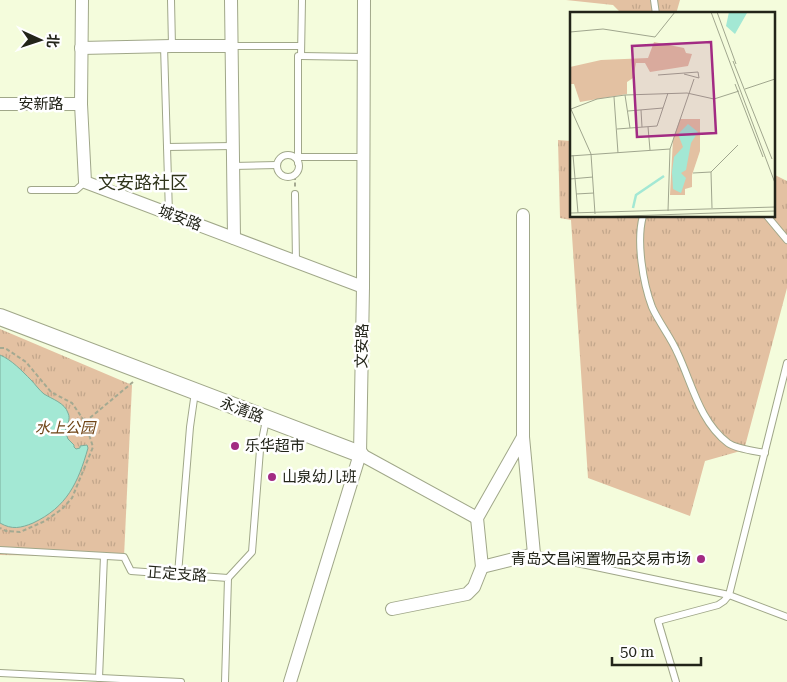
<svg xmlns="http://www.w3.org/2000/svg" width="787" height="682" viewBox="0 0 787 682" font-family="'Roboto Serif','Noto Sans SC',serif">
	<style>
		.park { fill: url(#park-tufts) }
		.water { fill: #a3e8d4; stroke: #7cad9c }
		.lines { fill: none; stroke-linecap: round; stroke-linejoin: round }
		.service-casing { stroke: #a0a789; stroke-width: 8 }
		.minor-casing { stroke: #a0a789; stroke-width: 14 }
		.tertiary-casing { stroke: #a0a789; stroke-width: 18 }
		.path { stroke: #a4a991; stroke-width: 2; stroke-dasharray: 4 2.5; stroke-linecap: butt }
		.service { stroke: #fff; stroke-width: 6 }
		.minor { stroke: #fff; stroke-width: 12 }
		.tertiary { stroke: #fff; stroke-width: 16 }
		.poi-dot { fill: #a22b83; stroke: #fff; stroke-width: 2 }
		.labels { text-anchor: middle; stroke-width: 5; stroke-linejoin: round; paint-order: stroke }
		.street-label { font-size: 15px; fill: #222419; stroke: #fff }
		.park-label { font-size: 15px; font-style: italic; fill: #6f4416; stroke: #fff }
		.poi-label { font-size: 15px; fill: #222419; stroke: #fff; text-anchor: start }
		.quarter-label { font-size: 18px; fill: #2f341b; stroke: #fff }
		.inset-river { fill: none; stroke: #a3e8d4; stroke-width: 2.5 }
		.inset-road { fill: none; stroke: #a0a68e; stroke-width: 1 }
		.view { fill: #a22b83; fill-opacity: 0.15; stroke: #a22b83; stroke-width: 2.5 }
		.inset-edge { fill: none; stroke: #222419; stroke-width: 2.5 }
	</style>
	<defs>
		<pattern id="park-tufts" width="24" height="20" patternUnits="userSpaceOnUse" patternTransform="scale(1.25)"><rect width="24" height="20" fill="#e3c1a2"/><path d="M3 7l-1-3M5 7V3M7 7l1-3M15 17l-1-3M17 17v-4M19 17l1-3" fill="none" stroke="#c2a68b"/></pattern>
	</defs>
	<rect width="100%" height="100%" fill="#f4fcdc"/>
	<g class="park">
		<path d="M566,0H680L676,14H622L613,5Z"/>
		<path d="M558,140L571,141V216H773V174L787,181V288L744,450L705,461L690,516L588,478L571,220L560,218Z"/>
		<path d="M0,329L132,385L124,557L0,555Z"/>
	</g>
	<path class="water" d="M0,355C12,360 22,371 31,380C35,384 39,390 44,394C52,399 65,403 68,413C71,419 67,425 65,431L68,439L74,445V447L76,449L80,448V446L87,445L88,448C78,483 67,507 33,523C21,528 12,530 0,523Z"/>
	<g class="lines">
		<defs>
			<g id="service">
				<path d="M171,0L172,46"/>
				<path d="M654,0L656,14"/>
				<path d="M164,46L169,214"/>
				<path d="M231,46H301"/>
				<path d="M301,56L364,57"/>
				<path d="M167,147L233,146"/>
				<circle cx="288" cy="166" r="11"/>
				<path d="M299,157H363"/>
				<path d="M298,163V56H301L302,0"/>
				<path d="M233,166L277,165"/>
				<path d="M31,190H76L85,182"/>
				<path d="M295,194L296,262"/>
				<path d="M643,216C636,241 643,283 652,307C659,323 671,337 678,354C692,384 700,422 728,443C736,449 755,451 765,453"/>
				<path d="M767,216L787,240"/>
				<path d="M0,550L124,557L131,571L228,578L225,682"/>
				<path d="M534,554L729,595L787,617"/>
				<path d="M178,574L190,427L195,392"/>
				<path d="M228,578L252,552L260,450L266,420"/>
				<path d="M0,673L181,682"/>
				<path d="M99,678L104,556"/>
				<path d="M676,682L658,621L718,605L724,601L729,595L787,363"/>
			</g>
			<g id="minor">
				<path d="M82,0L81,104L85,182L363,287"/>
				<path d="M231,0L234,238"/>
				<path d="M81,48L172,46H231"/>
				<path d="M0,104H81"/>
				<path d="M523,215V437L534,554L482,567L477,518L523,437"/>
				<path d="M360,454L477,518"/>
				<path d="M392,609L467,594L474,587L482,567"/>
				<path d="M290,682L360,454L363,287L364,0"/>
			</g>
			<path id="tertiary" d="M0,317L360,454"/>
		</defs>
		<use href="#service" class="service-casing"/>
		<use href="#minor" class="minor-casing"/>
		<use href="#tertiary" class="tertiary-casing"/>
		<g class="path">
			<path d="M295,176V187"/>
			<path d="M0,348H5L26,362L51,392L72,403L85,422L93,447L72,498L62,509L45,521L20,532L6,531L0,528"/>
			<path d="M85,422L133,382"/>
		</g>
		<use href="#service" class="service"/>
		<use href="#minor" class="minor"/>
		<use href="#tertiary" class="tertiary"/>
	</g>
	<g class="poi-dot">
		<circle cx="235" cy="446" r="5"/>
		<circle cx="272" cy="477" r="5"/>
		<circle cx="701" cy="559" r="5"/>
	</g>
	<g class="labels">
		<g class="street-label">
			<text x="41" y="109">安新路</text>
			<text transform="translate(180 218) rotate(21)" y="5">城安路</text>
			<text transform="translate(362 346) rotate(-89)" y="5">文安路</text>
			<text transform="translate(242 410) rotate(21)" y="5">永清路</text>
			<text transform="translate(177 574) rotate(4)" y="5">正定支路</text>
		</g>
		<g class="park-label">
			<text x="65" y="433">水上公园</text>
		</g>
		<g class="poi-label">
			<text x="245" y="451">乐华超市</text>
			<text x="282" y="482">山泉幼儿班</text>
			<text x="691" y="564" text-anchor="end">青岛文昌闲置物品交易市场</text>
		</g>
		<g class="quarter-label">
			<text x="143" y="189">文安路社区</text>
		</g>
	</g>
	<g transform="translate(570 12)">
		<rect width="205" height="205" fill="#f4fcdc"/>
		<path d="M84,30L114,36L116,41L122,42L118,54L80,60L75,51H66L63,66L57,70V82L10,90L4,72H0V55L31,48L78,46ZM110,107H130V139L122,163V175L115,177V183H100L103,127Z" fill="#e3c1a2"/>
		<path d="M159,0L177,1L165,22L156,14ZM118,112L128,120L121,131L116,158L111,161L116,166L111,181L103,177L102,160L104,145L113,135L108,122Z" fill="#a3e8d4"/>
		<path class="inset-river" d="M63,196L66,183L94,164"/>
		<path class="inset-road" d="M141,0L205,171M147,0L166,52M0,20L33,17L85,25L105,0M163,49L202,147M88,63L128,60L129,66L114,62M165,72L193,145M175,77L205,67M55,83L60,116M44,85L48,141M0,95L21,142L25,202M1,97L27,87L55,83L117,81L144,87L169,79M71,98L72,115M58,99L93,96M78,115L80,138M47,117L87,114L98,81M3,143L8,201M0,144L100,137M141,160L142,196M123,161L141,160L168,133M0,167L23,165M6,182L24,181M98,199L100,137L124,67M0,201L205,195M26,205L205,199"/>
		<path class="view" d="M141,30L146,121L67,125L62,34Z"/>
		<rect width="205" height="205" class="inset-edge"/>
	</g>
	<g transform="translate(40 40) rotate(93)" stroke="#ffffff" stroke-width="4" paint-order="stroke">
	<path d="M0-4L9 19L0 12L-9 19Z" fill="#222419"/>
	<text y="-8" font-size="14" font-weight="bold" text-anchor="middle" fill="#222419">北</text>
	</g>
	<path d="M612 657v8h89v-8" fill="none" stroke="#222419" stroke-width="2.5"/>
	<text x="620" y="657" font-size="15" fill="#222419" stroke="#ffffff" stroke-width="4" paint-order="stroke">50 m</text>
</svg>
